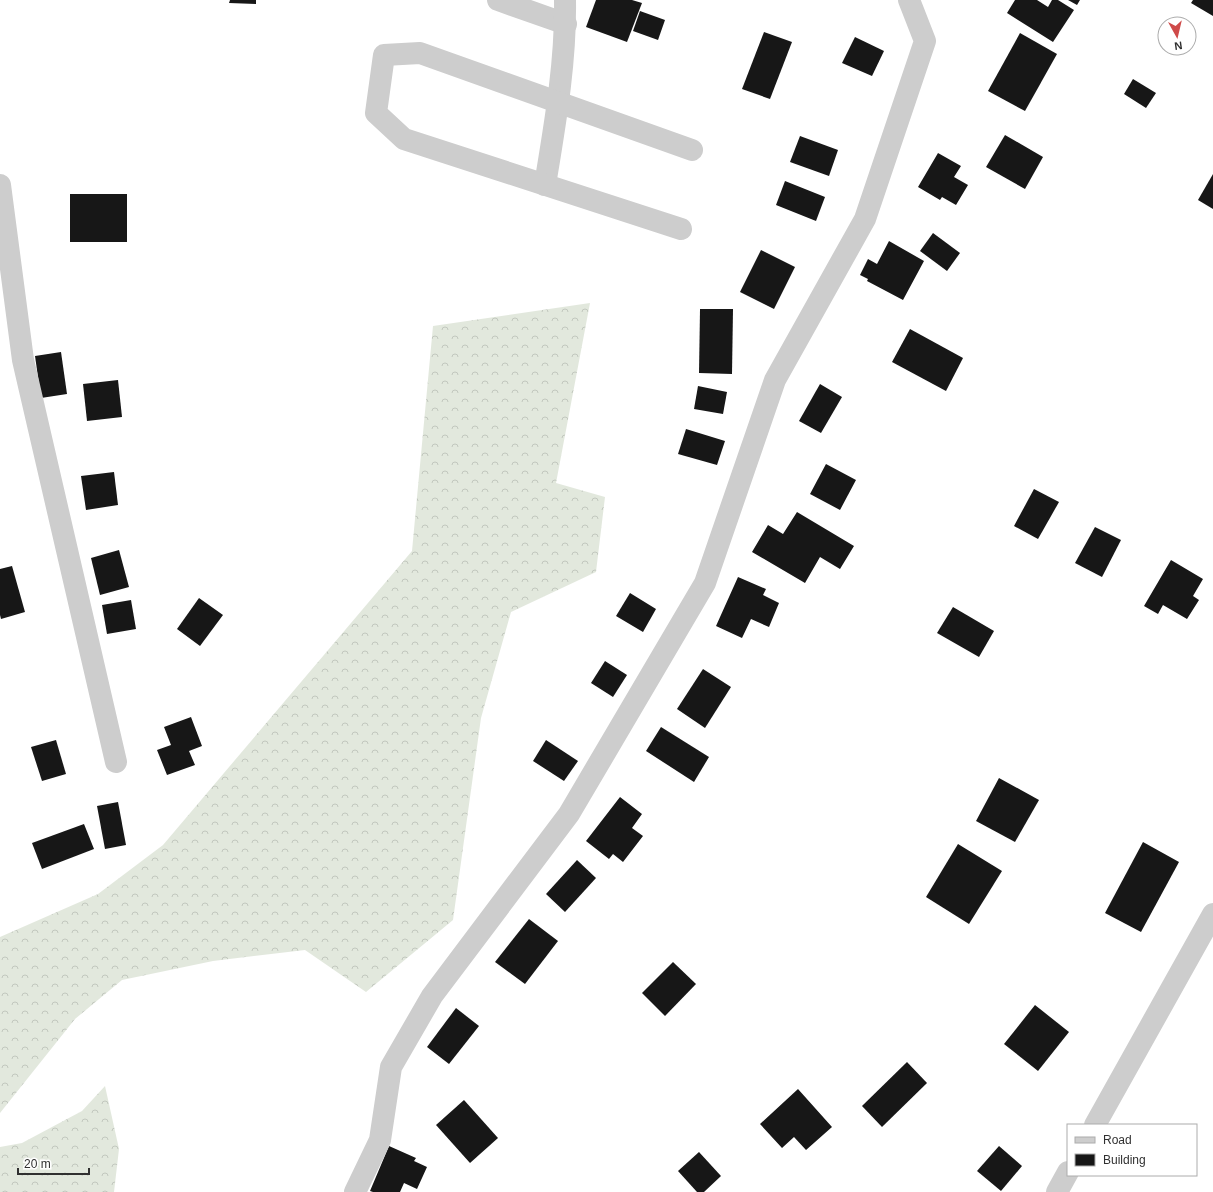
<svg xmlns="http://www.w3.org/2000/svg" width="1213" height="1192" viewBox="0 0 1213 1192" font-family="Helvetica,sans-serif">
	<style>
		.forest { fill: url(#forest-crowns) }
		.building { fill: #171717 }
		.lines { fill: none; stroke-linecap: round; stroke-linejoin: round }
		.minor { stroke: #cdcdcd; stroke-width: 22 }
	</style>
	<defs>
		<pattern id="forest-crowns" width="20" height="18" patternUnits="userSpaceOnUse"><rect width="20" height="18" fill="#e2e8dd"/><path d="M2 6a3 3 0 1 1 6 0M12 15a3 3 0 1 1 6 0" fill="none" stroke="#c2c7be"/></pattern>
	</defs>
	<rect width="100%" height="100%" fill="#fff"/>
	<g class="forest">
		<path d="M590,303L556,483L605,497L596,572L511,612L481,718L453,920L366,992L305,950L213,961L122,980L75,1019L0,1113V937L98,894L163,845L412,551L433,326Z"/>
		<path d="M105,1086L119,1149L114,1192H0V1147L22,1143L82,1111Z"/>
	</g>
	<g class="building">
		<path d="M230,0H256V4L229,3Z"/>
		<path d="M596,0H632L642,3L627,42L586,27Z"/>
		<path d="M1015,0H1037L1048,7L1052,0H1058L1074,10L1053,42L1007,13Z"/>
		<path d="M1068,0H1080L1077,5Z"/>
		<path d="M1193,0H1213V16L1191,3Z"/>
		<path d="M640,11L665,20L658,40L633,31Z"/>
		<path d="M764,32L792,42L770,99L742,89Z"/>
		<path d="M1020,33L1057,54L1025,111L988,91Z"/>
		<path d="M855,37L884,51L872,76L842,63Z"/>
		<path d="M1133,79L1156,93L1146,108L1124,94Z"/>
		<path d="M1005,135L1043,157L1025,189L986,167Z"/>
		<path d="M800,136L838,150L829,176L790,162Z"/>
		<path d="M938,153L961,166L954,177L968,185L956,205L942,197L940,200L918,187Z"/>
		<path d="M1213,174V209L1198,200Z"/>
		<path d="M785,181L825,197L816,221L776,205Z"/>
		<rect x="70" y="194" width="57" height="48"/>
		<path d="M933,233L960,253L947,271L920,251Z"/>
		<path d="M889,241L924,261L903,300L867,281L868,279L860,275L868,259L877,264Z"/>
		<path d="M761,250L795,267L774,309L740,292Z"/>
		<path d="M700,309H733L732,374L699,373Z"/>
		<path d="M910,329L963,358L946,391L892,362Z"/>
		<path d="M61,352L67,394L41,398L35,356Z"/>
		<path d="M118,380L122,417L87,421L83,384Z"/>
		<path d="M820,384L842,397L821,433L799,421Z"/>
		<path d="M698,386L727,392L723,414L694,409Z"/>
		<path d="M686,429L725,441L717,465L678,454Z"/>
		<path d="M826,464L856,480L840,510L810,494Z"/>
		<path d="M114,472L118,505L86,510L81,476Z"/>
		<path d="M1034,489L1059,502L1038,539L1014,526Z"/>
		<path d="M797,512L854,546L840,569L820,557L805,583L752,552L768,525L783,534Z"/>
		<path d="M1095,527L1121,540L1102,577L1075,563Z"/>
		<path d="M119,550L129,587L100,595L91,558Z"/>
		<path d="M1171,560L1203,579L1193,596L1199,600L1187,619L1163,605L1158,614L1144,606Z"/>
		<path d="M12,566L25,612L1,619L0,615V569Z"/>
		<path d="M738,577L766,589L763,595L779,603L769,627L751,619L742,638L716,626Z"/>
		<path d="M630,593L656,609L643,632L616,616Z"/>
		<path d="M199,598L223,615L200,646L177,629Z"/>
		<path d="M131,600L136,629L107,634L102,605Z"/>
		<path d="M953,607L994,631L979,657L937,633Z"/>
		<path d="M605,661L627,675L613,697L591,683Z"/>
		<path d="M703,669L731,687L705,728L677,709Z"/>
		<path d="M191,717L202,746L189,751L195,765L167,775L157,750L171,745L164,727Z"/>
		<path d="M661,727L709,757L694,782L646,751Z"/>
		<path d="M56,740L66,774L42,781L31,747Z"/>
		<path d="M546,740L578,761L564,781L533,761Z"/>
		<path d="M999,778L1039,800L1015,842L976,821Z"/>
		<path d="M620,797L642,814L632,828L643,836L623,862L613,854L609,859L586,841Z"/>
		<path d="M118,802L126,845L105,849L97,806Z"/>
		<path d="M84,824L94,849L42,869L32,843Z"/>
		<path d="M1143,842L1179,862L1141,932L1105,913Z"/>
		<path d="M958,844L1002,871L969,924L926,897Z"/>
		<path d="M577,860L596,878L565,912L546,894Z"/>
		<path d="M529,919L558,941L525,984L495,962Z"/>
		<path d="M673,962L696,984L665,1016L642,993Z"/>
		<path d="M1035,1005L1069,1032L1038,1071L1004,1044Z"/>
		<path d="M456,1008L479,1026L449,1064L427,1047Z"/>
		<path d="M907,1062L927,1083L882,1127L862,1106Z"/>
		<path d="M798,1089L832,1127L806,1150L794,1137L782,1148L760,1124Z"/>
		<path d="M464,1100L498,1138L470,1163L436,1125Z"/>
		<path d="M389,1146L416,1158L414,1161L427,1167L417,1189L404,1183L400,1192H373L370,1191Z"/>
		<path d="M999,1146L1022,1166L1001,1191L977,1171Z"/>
		<path d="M699,1152L721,1176L704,1192H697L678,1171Z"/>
	</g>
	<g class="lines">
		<g class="minor">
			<path d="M498,0L566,24"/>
			<path d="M0,185L23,360L116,762"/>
			<path d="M545,185C555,124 566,62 565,0"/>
			<path d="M681,229L404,139L376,113L384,55L420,53L692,150"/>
			<path d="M1095,1125L1213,914"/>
			<path d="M355,1192L380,1140L391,1067L432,996L569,814L705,583L775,380L865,219L925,41L909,0"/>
			<path d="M1057,1192L1068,1172"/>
		</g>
	</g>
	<rect x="1067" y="1124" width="130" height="52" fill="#ffffff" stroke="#acacac"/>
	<rect x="1075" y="1137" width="20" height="6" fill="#cdcdcd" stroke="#acacac"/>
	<text x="1103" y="1144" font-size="12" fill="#303030">Road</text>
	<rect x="1075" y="1154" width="20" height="12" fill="#171717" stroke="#acacac"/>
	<text x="1103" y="1164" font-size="12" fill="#303030">Building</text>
	<g transform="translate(1177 36) rotate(172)"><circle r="19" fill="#ffffff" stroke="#acacac"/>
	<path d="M0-3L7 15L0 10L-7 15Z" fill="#cf4a49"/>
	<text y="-6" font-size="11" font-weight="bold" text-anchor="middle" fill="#303030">N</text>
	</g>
	<path d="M18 1168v6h71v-6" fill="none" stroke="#303030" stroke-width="2"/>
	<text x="24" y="1168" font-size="12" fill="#303030" stroke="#ffffff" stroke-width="3" paint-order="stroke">20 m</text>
</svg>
